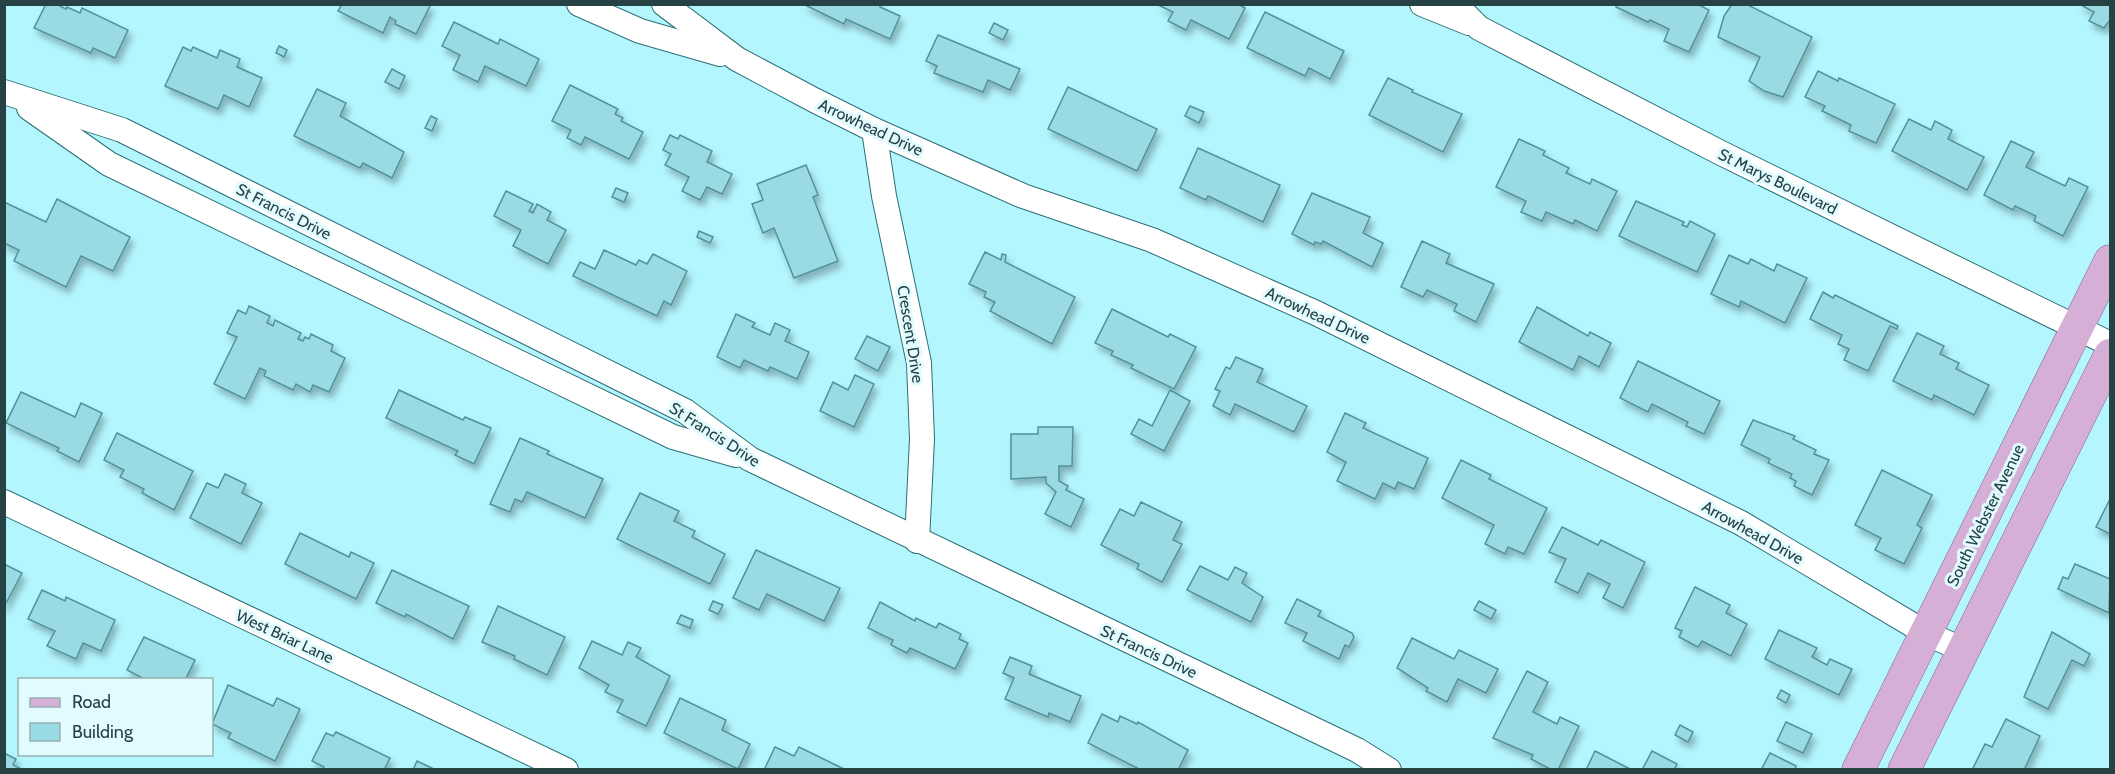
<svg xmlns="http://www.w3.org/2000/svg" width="2115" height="774" viewBox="0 0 2115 774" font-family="Cabin,sans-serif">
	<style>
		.building { fill: #9adbe3; stroke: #529199; stroke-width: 1.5; filter: url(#shadow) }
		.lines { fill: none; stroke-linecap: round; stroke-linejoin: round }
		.minor-casing { stroke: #2e6f76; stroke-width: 26 }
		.major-casing { stroke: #876693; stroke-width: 33 }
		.minor { stroke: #fff; stroke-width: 24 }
		.major { stroke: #d6afd7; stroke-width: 32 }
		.labels { text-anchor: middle; stroke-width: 6; stroke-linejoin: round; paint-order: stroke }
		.street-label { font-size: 16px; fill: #274245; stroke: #e2fbfe }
	</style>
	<defs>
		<filter id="shadow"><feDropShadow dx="3.5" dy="6" stdDeviation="3" flood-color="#0004"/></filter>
	</defs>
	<rect width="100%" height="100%" fill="#b4f6fe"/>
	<g class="building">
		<path d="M46,4H56L66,9L67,7L80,13L82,8L128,30L115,58L93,48L91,53L34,28Z"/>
		<path d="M342,4H427L430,6L416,34L395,24L396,21L390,17L383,33L338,11Z"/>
		<path d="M803,4H881L880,7L900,16L890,39L846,19L844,24Z"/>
		<path d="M1238,4L1245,8L1229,39L1191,20L1186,30L1168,21L1173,12L1158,5Z"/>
		<path d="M1617,4H1697L1709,10L1689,52L1664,41L1669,29L1650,20L1648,22L1616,7Z"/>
		<path d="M1732,4H1746L1812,37L1783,97L1764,91L1749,81L1760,57L1718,37L1724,16Z"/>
		<path d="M2079,4H2110V20L2104,28L2089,21L2094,12Z"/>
		<path d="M1265,12L1344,51L1330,79L1309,68L1305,76L1247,48Z"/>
		<path d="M454,22L498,44L500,39L539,59L526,86L485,66L478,82L453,70L460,55L442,46Z"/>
		<path d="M994,23L1008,30L1003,40L989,33Z"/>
		<path d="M938,35L1020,69L1010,90L988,80L983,92L934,73L937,66L926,61Z"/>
		<path d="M279,46L287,50L284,57L276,53Z"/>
		<path d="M183,47L191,51L193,47L217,58L220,50L240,59L237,67L262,78L249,107L224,95L218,109L165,86Z"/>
		<path d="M392,69L405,76L399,89L385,82Z"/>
		<path d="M1818,71L1838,81L1839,78L1895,104L1876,143L1849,131L1851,125L1822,111L1825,106L1805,97Z"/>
		<path d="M1388,78L1413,90L1412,92L1462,114L1443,152L1369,115Z"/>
		<path d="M570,85L618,109L615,114L623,118L621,121L643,132L629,159L585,137L581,145L567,138L571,130L552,121Z"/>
		<path d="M1068,87L1157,129L1137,171L1048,129Z"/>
		<path d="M317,89L346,103L340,116L404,152L392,178L363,163L360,168L294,136Z"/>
		<path d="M1190,106L1204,112L1199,123L1185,116Z"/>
		<path d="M431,116L437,119L432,131L425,128Z"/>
		<path d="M1909,119L1931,130L1935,121L1952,130L1948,139L1984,157L1967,190L1892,151Z"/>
		<path d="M670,135L678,139L680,135L712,151L707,162L732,174L722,194L707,187L700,200L682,191L689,177L665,165L671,154L663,150Z"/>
		<path d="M1519,139L1545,151L1543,155L1569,168L1566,173L1590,184L1592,179L1617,191L1597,231L1575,220L1573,224L1546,212L1542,221L1521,212L1526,201L1496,187Z"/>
		<path d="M2011,141L2034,152L2026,167L2065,186L2069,178L2088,187L2063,236L2034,221L2036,216L2015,206L2013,210L1984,195Z"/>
		<path d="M1198,148L1280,185L1263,222L1208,196L1206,200L1180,188Z"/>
		<path d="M806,165L818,195L813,197L838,261L794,278L774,228L763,233L752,204L763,200L757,184Z"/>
		<path d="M616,188L628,193L624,202L612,197Z"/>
		<path d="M506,191L533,204L529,211L533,213L537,204L551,212L547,220L566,230L548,264L513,246L521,230L494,216Z"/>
		<path d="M1312,193L1370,217L1363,233L1383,243L1372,267L1323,241L1321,244L1315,242L1314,245L1292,234Z"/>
		<path d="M57,199L130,237L113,271L81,256L66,287L14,261L19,250L4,243V202L46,222Z"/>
		<path d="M1636,201L1684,222L1682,225L1687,227L1690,221L1715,234L1697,272L1619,236Z"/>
		<path d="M699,231L713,237L710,243L697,237Z"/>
		<path d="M1422,241L1450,254L1446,263L1494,284L1476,322L1454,311L1457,304L1427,290L1423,297L1401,287Z"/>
		<path d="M604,250L636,265L639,260L647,264L653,254L687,271L671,305L664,301L657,316L573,276L580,262L595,269Z"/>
		<path d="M985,252L1001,260L1002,254L1006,255L1005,262L1075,297L1052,344L990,311L995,302L984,297L986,292L969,284Z"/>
		<path d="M1729,255L1748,264L1751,259L1774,271L1777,264L1807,278L1785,323L1741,301L1739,307L1711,294Z"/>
		<path d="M1823,292L1833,298L1835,295L1898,326L1897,329L1890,326L1868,371L1844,360L1849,349L1838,344L1842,335L1810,319Z"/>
		<path d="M249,306L270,316L267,323L273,326L275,320L301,333L298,339L303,341L305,337L309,339L311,334L333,345L331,351L345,358L329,392L313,385L310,392L296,384L293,390L264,376L266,371L260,368L245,399L214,384L237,337L227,333L238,310L246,314Z"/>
		<path d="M1537,307L1588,336L1590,332L1611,343L1599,367L1579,356L1573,370L1519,342Z"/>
		<path d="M1112,309L1168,337L1170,334L1196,347L1174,389L1131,368L1133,365L1111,355L1113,351L1095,343Z"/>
		<path d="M736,314L755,323L752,327L770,335L775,323L790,330L785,341L809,352L797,379L770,367L768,371L744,360L740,368L717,357Z"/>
		<path d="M1917,333L1944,346L1940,354L1959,363L1956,369L1989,385L1974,415L1934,395L1932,400L1893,381Z"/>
		<path d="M867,336L890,347L878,371L855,359Z"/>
		<path d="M1236,357L1263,369L1257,382L1307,406L1294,432L1235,404L1230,415L1213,406L1220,391L1215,389L1226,367L1230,369Z"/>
		<path d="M1638,361L1720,401L1704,434L1686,426L1688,422L1652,404L1648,412L1620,398Z"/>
		<path d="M855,375L874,384L854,427L820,411L833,382L848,390Z"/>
		<path d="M399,390L463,420L465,417L491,428L474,464L455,455L458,451L386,418Z"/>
		<path d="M1170,390L1190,401L1164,451L1131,434L1139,419L1152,426Z"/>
		<path d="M21,392L75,417L81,403L102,413L79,462L57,451L59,448L6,423Z"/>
		<path d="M1345,413L1366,423L1363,428L1428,458L1414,489L1398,482L1395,489L1383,483L1375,499L1337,481L1346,462L1327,452Z"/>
		<path d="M1753,420L1795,436L1793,439L1816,450L1814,454L1829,460L1812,495L1794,486L1796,481L1790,478L1792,474L1768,463L1770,459L1741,445Z"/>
		<path d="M1038,427H1073L1072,466H1059V481L1068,486L1066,490L1084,499L1071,527L1045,514L1056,492L1046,483V477L1011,479V434H1038Z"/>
		<path d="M117,433L193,471L174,510L142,493L144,489L120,477L124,470L104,460Z"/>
		<path d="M520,438L549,451L547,454L603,479L585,518L527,492L522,502L515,499L510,512L490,504Z"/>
		<path d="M1461,460L1491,475L1489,479L1547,508L1524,554L1508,547L1505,554L1485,544L1494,525L1442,498Z"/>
		<path d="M1882,470L1932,495L1917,525L1922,528L1904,564L1875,550L1881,538L1855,525Z"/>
		<path d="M225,474L246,484L242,493L262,503L241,544L190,518L207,483L218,488Z"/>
		<path d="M640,493L679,511L674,521L695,531L692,537L725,554L710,584L617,539Z"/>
		<path d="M2110,499V534L2096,527Z"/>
		<path d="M1141,502L1182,522L1173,540L1182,544L1162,582L1137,569L1139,564L1101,545L1120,509L1134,516Z"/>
		<path d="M1562,527L1598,545L1601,540L1645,562L1623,608L1603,598L1610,584L1588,573L1578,593L1555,582L1566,559L1549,552Z"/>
		<path d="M300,533L349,557L351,552L374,563L356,599L285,564Z"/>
		<path d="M756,550L840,588L824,621L767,594L759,610L733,598Z"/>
		<path d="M4,564L22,573L4,607Z"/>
		<path d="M2075,564L2110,579L2109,613L2058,589L2063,577L2068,579Z"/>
		<path d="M1200,566L1228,580L1235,567L1247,573L1242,583L1263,597L1251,622L1187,590Z"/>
		<path d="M392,570L469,606L453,639L406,614L405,617L376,603Z"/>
		<path d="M1695,587L1730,605L1726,613L1747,624L1731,656L1702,641L1698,647L1679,637L1682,631L1675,628Z"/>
		<path d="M42,590L65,601L66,597L115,620L101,651L83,643L76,659L47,646L55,631L28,619Z"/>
		<path d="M1297,599L1321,611L1318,616L1352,633L1354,637L1349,647L1345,645L1339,659L1303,641L1307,633L1285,623Z"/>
		<path d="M713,601L723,605L718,614L709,610Z"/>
		<path d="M1479,601L1496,610L1491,619L1474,610Z"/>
		<path d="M880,602L915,621L916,618L936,628L939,623L961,634L959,639L968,643L955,669L910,648L907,653L891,645L893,640L868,628Z"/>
		<path d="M498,606L565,637L547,675L514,659L515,656L482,642Z"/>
		<path d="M681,615L693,620L690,628L677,623Z"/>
		<path d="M1779,630L1817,648L1812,657L1827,665L1830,659L1852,669L1839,695L1765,659Z"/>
		<path d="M2052,632L2090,654L2084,666L2072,660L2048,709L2024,697Z"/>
		<path d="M144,637L195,660L185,680H146L127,670Z"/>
		<path d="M1412,638L1454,659L1459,650L1498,669L1486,693L1458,679L1447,702L1426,691L1428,688L1397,668Z"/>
		<path d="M592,641L622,655L628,642L641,648L636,657L670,676L646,726L617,712L623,700L605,692L609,685L579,668Z"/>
		<path d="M1010,657L1032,666L1029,674L1081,696L1070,722L1049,713L1048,717L1005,699L1014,678L1003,673Z"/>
		<path d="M1527,671L1548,682L1533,712L1557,724L1560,717L1579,726L1558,770H1552L1531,759L1533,755L1493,738Z"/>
		<path d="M228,685L273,706L277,698L300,709L275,761L228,738L231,733L212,724Z"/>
		<path d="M1781,690L1790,695L1786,703L1777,698Z"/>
		<path d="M680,698L726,720L722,730L750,744L738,769L664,733Z"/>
		<path d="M1102,714L1118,722L1120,716L1137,724L1138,722L1188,750L1178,770H1141L1088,743Z"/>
		<path d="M2006,719L2040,736L2024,770H1972L1985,744L1992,747Z"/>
		<path d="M1786,722L1812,734L1803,753L1777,741Z"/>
		<path d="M1680,725L1693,732L1688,742L1675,735Z"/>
		<path d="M336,732L390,758L384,770H323L324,767L312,761L326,733L333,736Z"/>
		<path d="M775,747L794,756L799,747L846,770H764Z"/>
		<path d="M1595,751L1632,770H1586Z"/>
		<path d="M1652,751L1677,764L1674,770H1642Z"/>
		<path d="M4,753L16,759L13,765L23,770H4Z"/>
		<path d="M1770,753L1796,766L1795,770H1761Z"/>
		<path d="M417,761L436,770H413Z"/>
	</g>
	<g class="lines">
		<defs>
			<g id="minor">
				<path d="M579,4L640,31L720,54"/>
				<path d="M664,4L737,59L814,100L874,130L1023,196L1152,240L1316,313L1741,523L1926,633L1963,650"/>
				<path d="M1422,4L1469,23"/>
				<path d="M1455,4L1479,28L1721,153L2110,344"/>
				<path d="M4,92L122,130L685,411L750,459L1357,750L1389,770"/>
				<path d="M29,108L109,164L673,437L736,455"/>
				<path d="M874,130L884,196L919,363L922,439L917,541"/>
				<path d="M4,502L566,770"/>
			</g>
			<g id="major">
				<path d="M1858,770L2110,261"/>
				<path d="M1904,770L2110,355"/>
			</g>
		</defs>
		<use href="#minor" class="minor-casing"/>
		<use href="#major" class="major-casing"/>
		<use href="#minor" class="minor"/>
		<use href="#major" class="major"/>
	</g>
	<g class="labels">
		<g class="street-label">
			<text transform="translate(871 127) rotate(25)" y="6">Arrowhead Drive</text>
			<text transform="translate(1778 181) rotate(26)" y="6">St Marys Boulevard</text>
			<text transform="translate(284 211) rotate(27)" y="6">St Francis Drive</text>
			<text transform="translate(1318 315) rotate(25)" y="6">Arrowhead Drive</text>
			<text transform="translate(911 334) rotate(81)" y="6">Crescent Drive</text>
			<text transform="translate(715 434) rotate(33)" y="6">St Francis Drive</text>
			<text transform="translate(1985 515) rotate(-64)" y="6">South Webster Avenue</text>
			<text transform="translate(1753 532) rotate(29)" y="6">Arrowhead Drive</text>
			<text transform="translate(285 636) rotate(25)" y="6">West Briar Lane</text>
			<text transform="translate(1149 651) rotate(25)" y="6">St Francis Drive</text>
		</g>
	</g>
	<rect width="2115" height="774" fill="none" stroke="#274245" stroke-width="12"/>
	<rect x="18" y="678" width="195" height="78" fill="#e2fbfe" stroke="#97b1b4" stroke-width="1.5"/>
	<rect x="30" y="698" width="30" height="9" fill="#d6afd7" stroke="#97b1b4" stroke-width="1.5"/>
	<text x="72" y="708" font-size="18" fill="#274245">Road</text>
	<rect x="30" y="723" width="30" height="18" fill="#9adbe3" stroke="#97b1b4" stroke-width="1.5"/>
	<text x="72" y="738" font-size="18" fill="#274245">Building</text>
</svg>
